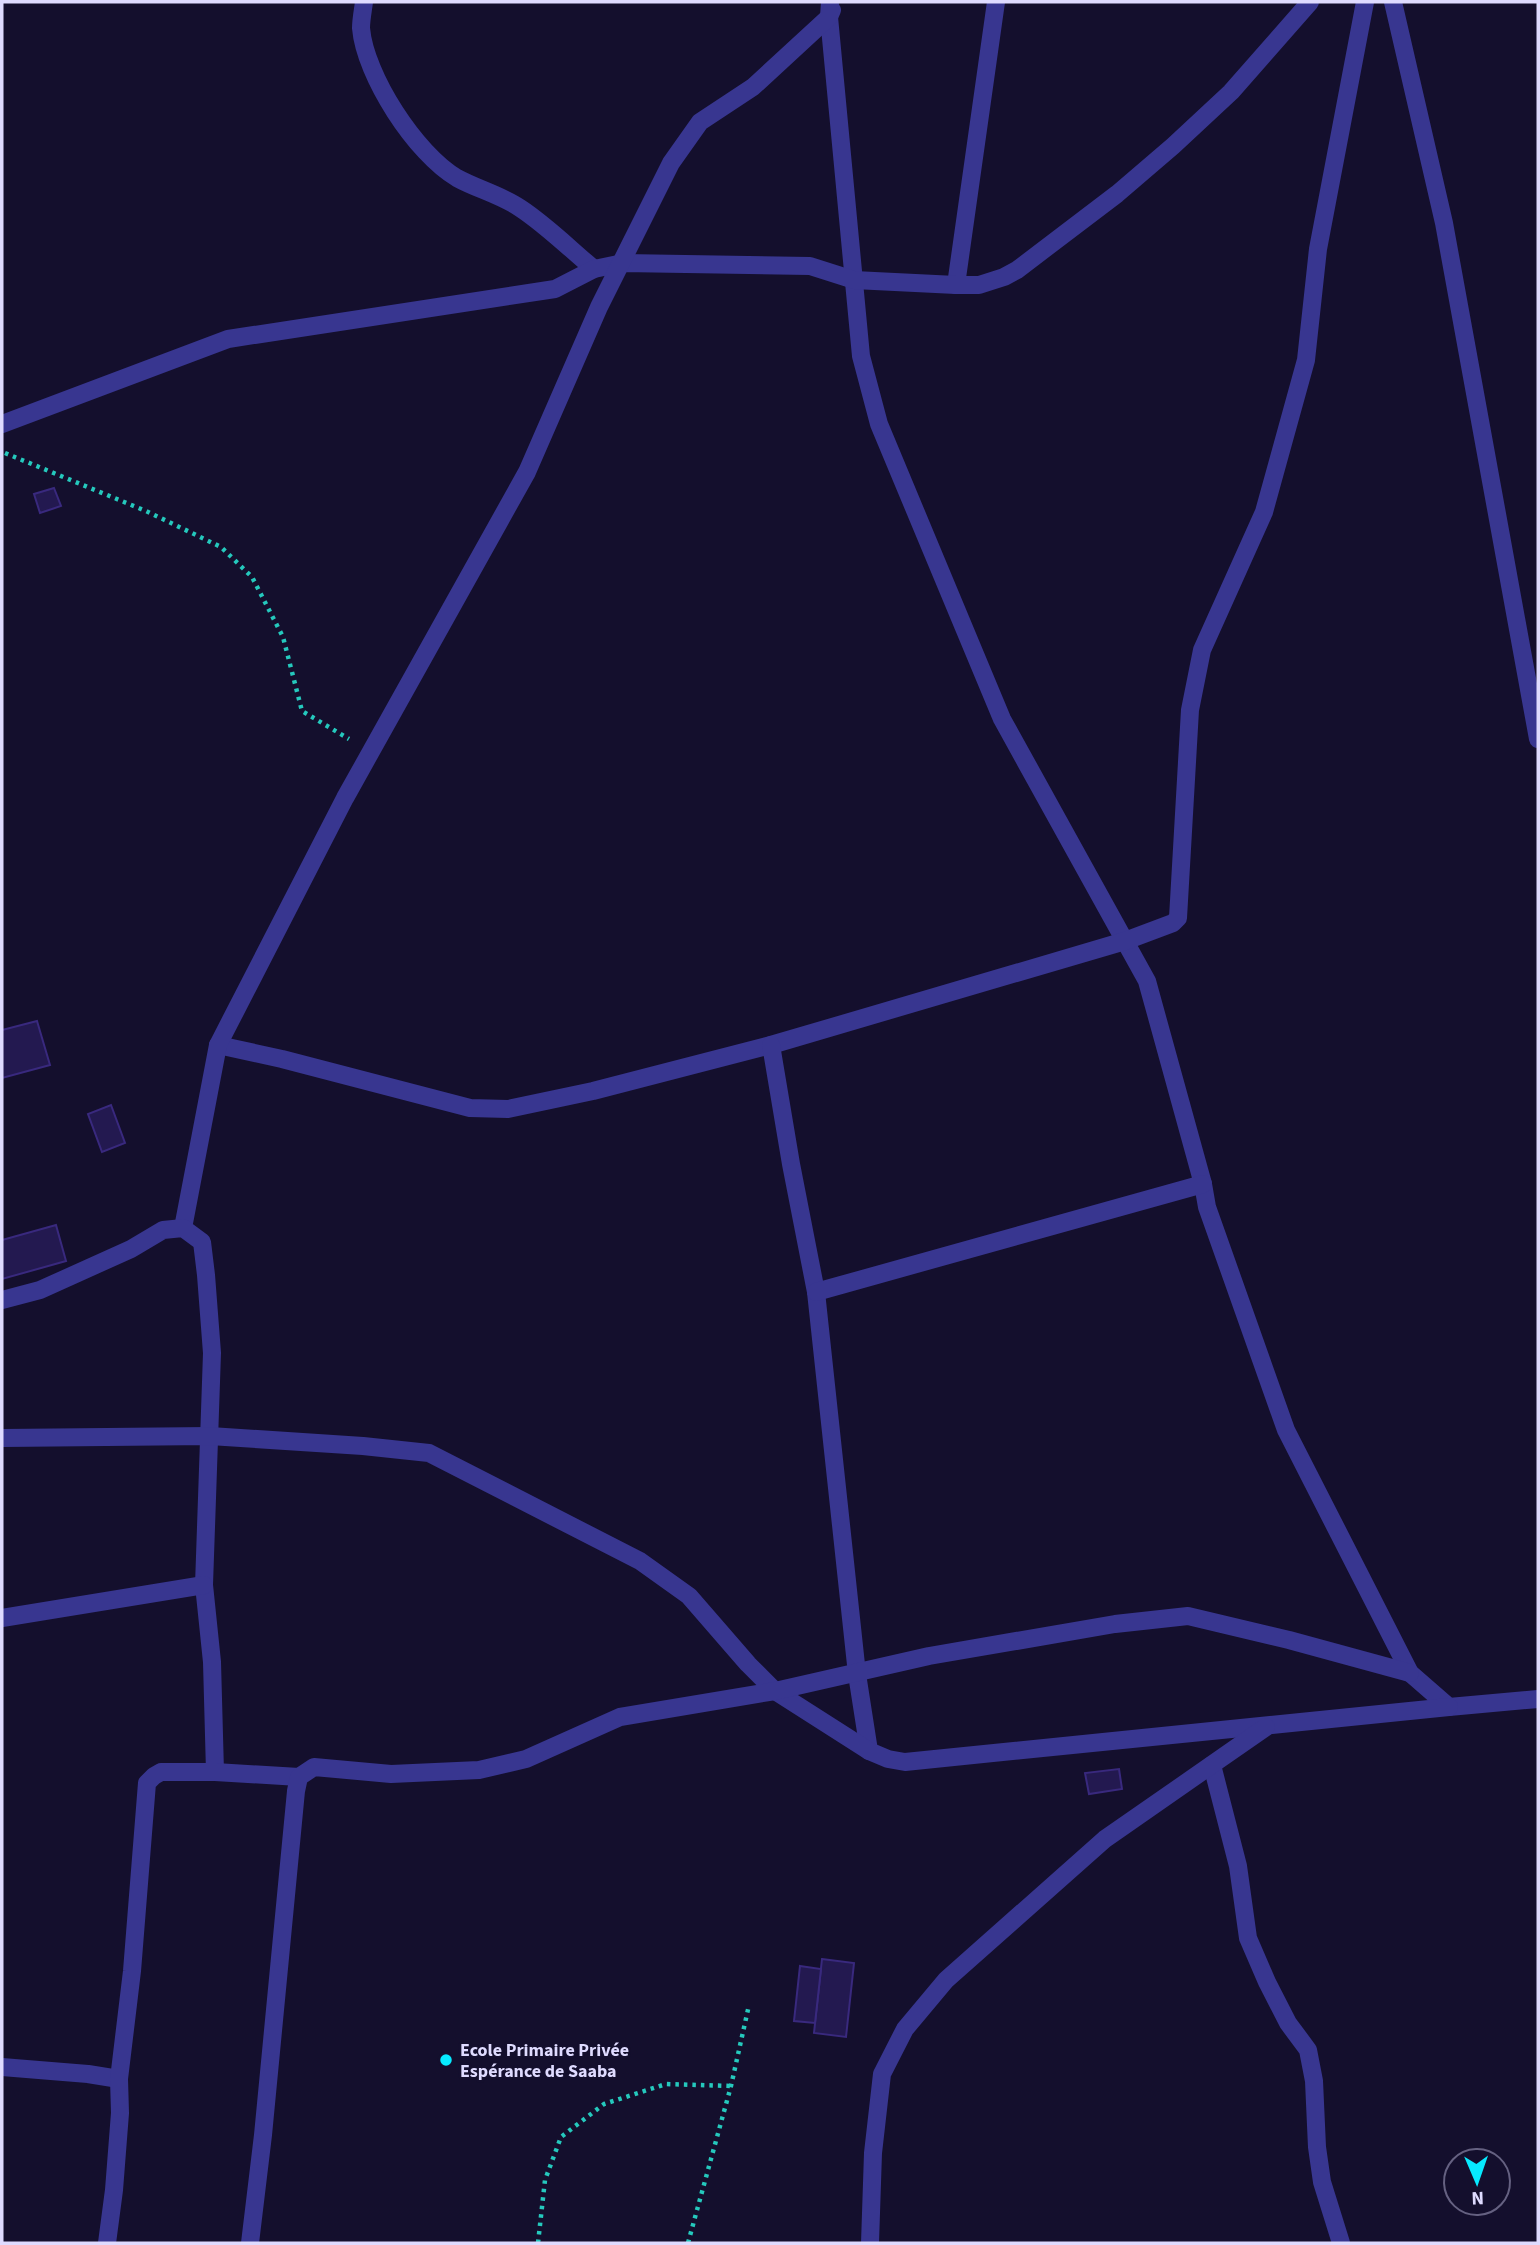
<svg xmlns="http://www.w3.org/2000/svg" width="1540" height="2245" viewBox="0 0 1540 2245" font-family="'Source Sans 3',sans-serif">
	<style>
		.building { fill: #231950; stroke: #39297e; stroke-width: 2 }
		.lines { fill: none; stroke-linecap: round; stroke-linejoin: round }
		.path { stroke: #25c9bd; stroke-width: 4.5; stroke-dasharray: 3.5 5; stroke-linecap: butt }
		.minor { stroke: #383690; stroke-width: 18 }
		.poi-dot { fill: #07eaff; stroke: #140f2d; stroke-width: 2.5 }
		.labels { text-anchor: middle; stroke-width: 5; stroke-linejoin: round; paint-order: stroke }
		.poi-label { font-size: 18px; font-weight: bold; fill: #dfdbff; stroke: #140f2d; text-anchor: start }
	</style>
	<rect width="100%" height="100%" fill="#140f2d"/>
	<g class="building">
		<path d="M54,488L61,506L40,513L34,494Z"/>
		<path d="M37,1021L50,1065L2,1078V1030Z"/>
		<path d="M111,1105L125,1143L102,1152L88,1114Z"/>
		<path d="M56,1225L66,1261L2,1279V1240Z"/>
		<path d="M1119,1769L1122,1789L1089,1794L1085,1773Z"/>
		<path d="M822,1959L854,1963L846,2037L814,2033Z"/>
		<path d="M800,1966L821,1969L815,2023L794,2021Z"/>
	</g>
	<g class="lines">
		<g class="path">
			<path d="M5,453L146,511L221,547L252,577L283,637L302,711L349,739"/>
			<path d="M538,2243L545,2180L561,2137L604,2104L666,2084L731,2086"/>
			<path d="M688,2243L731,2086L749,2005"/>
		</g>
		<g class="minor">
			<path d="M364,2C363,10 361,20 361,28C365,76 416,154 457,178C477,189 501,195 520,208C546,225 570,249 594,269"/>
			<path d="M830,2L829,17L861,356L879,424L1002,719L1147,981L1203,1184L1207,1207L1286,1430L1410,1673L1449,1707L1538,1699"/>
			<path d="M1393,2L1444,223L1538,739"/>
			<path d="M956,285L996,2"/>
			<path d="M2,424L228,339L555,289L594,269L623,263L810,266L854,280L956,285H979L1004,277L1017,270L1117,194L1173,146L1231,92L1310,2"/>
			<path d="M218,1045L282,1059L470,1108L508,1109L593,1091L771,1045L1125,941L1173,923L1178,918L1190,710L1202,650L1264,512L1306,360L1318,249L1365,2"/>
			<path d="M771,1045L791,1164L816,1292L857,1674L869,1751"/>
			<path d="M183,1228L218,1045L345,798L527,472L599,307L671,163L700,122L753,87L829,17L832,10"/>
			<path d="M816,1292L1203,1184"/>
			<path d="M2,1300L40,1290L131,1249L163,1230L183,1228L202,1242L206,1275L212,1353L204,1585L212,1662L215,1772"/>
			<path d="M2,1438L210,1436L363,1446L429,1453L640,1561L689,1596L748,1664L775,1691L869,1751L888,1759L905,1762L1449,1707"/>
			<path d="M2,1618L204,1585"/>
			<path d="M1212,1765L1238,1866L1248,1938L1267,1982L1288,2023L1308,2050L1314,2081L1317,2147L1322,2182L1341,2243"/>
			<path d="M2,2067L88,2074L119,2079"/>
			<path d="M107,2243L114,2190L120,2113L119,2079L132,1971L147,1783L154,1776L161,1772H215L299,1777"/>
			<path d="M250,2243L263,2135L296,1791L299,1777L314,1767L391,1774L479,1770L526,1759L620,1717L775,1691L929,1656L1115,1624L1188,1616L1289,1640L1410,1673"/>
			<path d="M870,2243L873,2153L882,2074L905,2029L946,1980L1105,1839L1266,1727"/>
		</g>
	</g>
	<circle class="poi-dot" cx="446" cy="2060" r="7"/>
	<g class="labels">
		<g class="poi-label">
			<text x="460" y="2056">Ecole Primaire Privée<tspan x="460" dy="21">Espérance de Saaba</tspan></text>
		</g>
	</g>
	<rect width="1540" height="2245" fill="none" stroke="#dfdbff" stroke-width="7"/>
	<g transform="translate(1477 2182) rotate(178)"><circle r="33" fill="#140f2d" stroke="#656181" stroke-width="2"/>
	<path d="M0-5L12 26L0 18L-12 26Z" fill="#07eaff"/>
	<text y="-10" font-size="19" font-weight="bold" text-anchor="middle" fill="#dfdbff">N</text>
	</g>
</svg>
